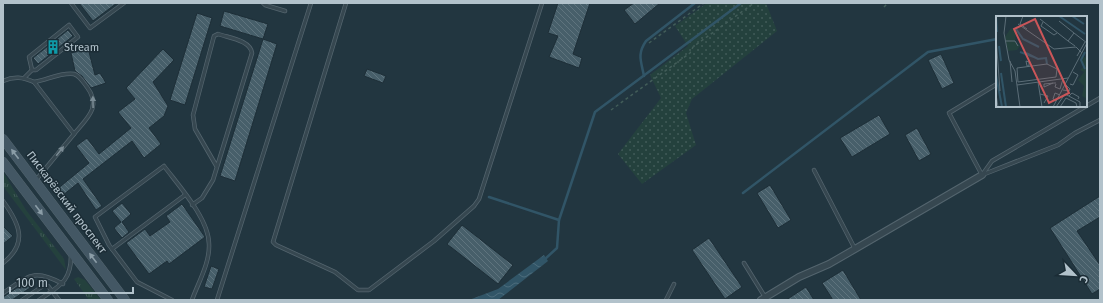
<svg xmlns="http://www.w3.org/2000/svg" width="1103" height="303" viewBox="0 0 1103 303" font-family="'Fira Sans',sans-serif">
	<style>
		.grass { fill: url(#grass-tufts) }
		.garden { fill: url(#garden-dots) }
		.water { fill: url(#water-waves) }
		.lines { fill: none; stroke-linecap: round; stroke-linejoin: round }
		.stream { stroke: #315567; stroke-width: 2.5 }
		.building { fill: url(#building-back-hatch); stroke: #1d2e37 }
		.service-casing { stroke: #54656e; stroke-width: 4.5 }
		.minor-casing { stroke: #54656e; stroke-width: 8 }
		.secondary-casing { stroke: #54656e; stroke-width: 10 }
		.path { stroke: #425d59; stroke-width: 1.5; stroke-dasharray: 3 3; stroke-linecap: butt }
		.service { stroke: #364750; stroke-width: 3 }
		.minor { stroke: #364750; stroke-width: 6 }
		.secondary { stroke: #435764; stroke-width: 9 }
		.oneway { fill: #7a8b94 }
		.oneway2 { fill: #8b9da7 }
		.labels { text-anchor: middle; stroke-width: 3; stroke-linejoin: round; paint-order: stroke }
		.poi-label { font-size: 11px; fill: #b2c2cb; stroke: #1b2c35; text-anchor: start }
		.street-label { font-size: 11px; fill: #b2c2cb; stroke: #1b2c35 }
		.inset-river { fill: none; stroke: #315567; stroke-width: 2 }
		.inset-road { fill: none; stroke: #5c6e78; stroke-width: 1 }
		.view { fill: #cb5659; fill-opacity: 0.15; stroke: #cb5659; stroke-width: 2 }
		.inset-edge { fill: none; stroke: #b2c2cb; stroke-width: 2 }
	</style>
	<defs>
		<pattern id="grass-tufts" width="24" height="20" patternUnits="userSpaceOnUse"><rect width="24" height="20" fill="#24413d"/><path d="M3 7l-1-3M5 7V3M7 7l1-3M15 17l-1-3M17 17v-4M19 17l1-3" fill="none" stroke="#415b58"/></pattern>
		<pattern id="garden-dots" width="8" height="8" patternUnits="userSpaceOnUse"><rect width="8" height="8" fill="#24413d"/><path d="M2 2h.1M6 6h.1" fill="none" stroke="#415b58" stroke-width="1.8" stroke-linecap="round"/></pattern>
		<pattern id="water-waves" width="16" height="10" patternUnits="userSpaceOnUse"><rect width="16" height="10" fill="#315567"/><path d="M0 5q4-4 8 0t8 0" fill="none" stroke="#4c6c7b"/></pattern>
		<pattern id="building-back-hatch" width="6" height="6" patternUnits="userSpaceOnUse"><rect width="6" height="6" fill="#475f6a"/><path d="M-1 5l2 2M0 0l6 6M5-1l2 2" fill="none" stroke="#5f747e"/></pattern>
	</defs>
	<rect width="100%" height="100%" fill="#223640"/>
	<g class="grass">
		<path d="M3,172L26,210L64,259L66,270L3,186Z"/>
		<path d="M78,277L85,280L101,300H89L74,279Z"/>
	</g>
	<path class="garden" d="M707,3H766L777,31L692,99L686,113L696,145L642,184L618,154L661,98L650,75L688,46L675,26Z"/>
	<path class="water" d="M544,255L548,261L498,300H469L498,289Z"/>
	<g class="lines">
		<g class="stream">
			<path d="M1086,23H1087"/>
			<path d="M644,76C641,61 637,54 646,41L695,3"/>
			<path d="M743,193L928,52L997,39"/>
			<path d="M489,197L559,220L595,112L741,3"/>
			<path d="M545,259L557,248L559,220"/>
		</g>
	</g>
	<g class="building">
		<path d="M79,3H117L93,21Z"/>
		<path d="M558,3H590L573,54L582,58L579,68L549,57L558,36L548,33Z"/>
		<path d="M634,3H660L635,24L624,10Z"/>
		<path d="M224,11L268,24L263,39L220,26Z"/>
		<path d="M197,13L212,18L185,105L170,100Z"/>
		<path d="M68,30L73,36L38,64L33,58Z"/>
		<path d="M263,39L277,44L235,181L220,176Z"/>
		<path d="M88,48L95,75L100,73L106,83L91,88L82,76L75,71L71,53Z"/>
		<path d="M163,49L174,60L153,82L168,106L164,116L149,128L161,144L144,158L132,141L83,179L102,206L96,210L78,183L62,196L56,190L89,163L76,146L87,138L99,154L131,128L118,112L135,99L126,88Z"/>
		<path d="M941,54L954,83L942,89L928,60Z"/>
		<path d="M367,69L386,76L383,83L364,76Z"/>
		<path d="M879,115L890,134L852,157L840,138Z"/>
		<path d="M917,128L931,154L919,161L905,135Z"/>
		<path d="M770,185L791,220L778,228L757,193Z"/>
		<path d="M1100,196V217L1077,231L1100,265V289L1092,294L1050,228Z"/>
		<path d="M122,203L131,214L122,222L129,232L122,238L114,228L121,222L112,211Z"/>
		<path d="M182,204L205,237L169,264L167,261L149,274L126,243L145,229L150,236L170,222L166,216Z"/>
		<path d="M462,225L513,265L498,284L447,244Z"/>
		<path d="M3,226L13,236L3,244Z"/>
		<path d="M709,238L742,287L725,299L692,250Z"/>
		<path d="M211,266L219,269L212,289L204,287Z"/>
		<path d="M843,270L861,300H833L822,283Z"/>
		<path d="M29,280L33,286L12,300H3V297Z"/>
		<path d="M806,287L814,300H786Z"/>
	</g>
	<g class="lines">
		<defs>
			<g id="service">
				<path d="M71,3L90,28L124,3"/>
				<path d="M263,3L265,5L285,11"/>
				<path d="M346,3L273,242L276,245L335,272L358,290H369L434,241L474,206L479,199L542,3"/>
				<path d="M69,25L78,37L36,70H32L29,57Z"/>
				<path d="M24,78L32,70"/>
				<path d="M3,81C14,76 23,77 34,82L74,134L36,180"/>
				<path d="M34,82C47,80 61,72 74,74C80,76 83,82 87,87C102,107 87,118 74,134"/>
				<path d="M814,170L855,249"/>
				<path d="M982,175L992,161L1100,98"/>
				<path d="M982,175L1058,145L1075,133L1100,120"/>
				<path d="M982,175L949,113L997,84"/>
				<path d="M3,201C19,223 29,243 3,263"/>
				<path d="M192,205L202,198L213,180L252,53C250,40 229,38 218,34L214,36L193,115L195,129L217,167"/>
				<path d="M112,249L185,195"/>
				<path d="M744,263L765,297"/>
				<path d="M3,293C29,276 33,268 63,284"/>
				<path d="M22,300L43,286H48L59,300"/>
				<path d="M39,300C59,286 71,282 71,256"/>
				<path d="M172,300L137,282L109,245L95,217L164,166C179,186 209,219 209,244C210,263 198,283 192,300"/>
				<path d="M217,300L311,3"/>
				<path d="M666,300L674,284"/>
			</g>
			<path id="minor" d="M761,300L799,277L829,264L855,249L982,175"/>
			<g id="secondary">
				<path d="M3,139L125,300"/>
				<path d="M3,162L108,300"/>
			</g>
		</defs>
		<use href="#service" class="service-casing"/>
		<use href="#minor" class="minor-casing"/>
		<use href="#secondary" class="secondary-casing"/>
		<g class="path">
			<path d="M884,7L888,3"/>
			<path d="M649,43L704,3"/>
			<path d="M611,110L690,53L693,47L754,3"/>
		</g>
		<use href="#service" class="service"/>
		<use href="#minor" class="minor"/>
		<use href="#secondary" class="secondary"/>
	</g>
	<defs><path id="oneway-solid" d="M-6-.8H1V-3.2L6.5 0L1 3.2V.8H-6Z"/></defs>
	<g class="oneway">
		<use href="#oneway-solid" transform="translate(93 102) rotate(-91)"/>
		<use href="#oneway-solid" transform="translate(60 151) rotate(-51)"/>
	</g>
	<g class="oneway2">
		<use href="#oneway-solid" transform="translate(15 154) rotate(-127)"/>
		<use href="#oneway-solid" transform="translate(39 210) rotate(53)"/>
		<use href="#oneway-solid" transform="translate(93 258) rotate(-127)"/>
	</g>
	<defs>
		<symbol id="building-bare" viewBox="-9 -9 18 18"><path d="M-4-6H4V6H1V3H-1V6H-4ZM-2.5-4.3h1.7v1.8h-1.7ZM.8-4.3h1.7v1.8H.8ZM-2.5-1h1.7V.8h-1.7ZM.8-1h1.7V.8H.8Z" fill="#0f9aa8" stroke="#1b2c35" stroke-width="2.5" paint-order="stroke"/></symbol>
	</defs>
	<g fill-rule="evenodd">
		<use href="#building-bare" x="43" y="37" width="20" height="20"/>
	</g>
	<g class="labels">
		<g class="poi-label">
			<text x="64" y="51">Stream</text>
		</g>
		<g class="street-label">
			<text transform="translate(67 202) rotate(53)" y="4">Пискарёвский проспект</text>
		</g>
	</g>
	<g transform="translate(996 16)">
		<rect width="91" height="91" fill="#223640"/>
		<path d="M86,40L91,42V83L86,80L88,70L82,64L88,56L84,54L88,50L84,44Z" fill="#24413d"/>
		<path d="M15,12L20,16L19,25L24,30L21,34L12,35L9,21Z" fill="#24413d"/>
		<path class="inset-river" d="M0,0L1,16M63,0L89,18M76,0L88,8M20,13L27,23L43,31M3,30L5,45M24,36L38,41M89,36L85,44L89,53M30,37L42,43L50,42L51,48M5,57L10,91M0,59L6,91"/>
		<path class="inset-road" d="M10,0L8,17L13,44M27,0L24,8L31,13M44,3L72,25M63,5L78,17M47,6L45,10L58,19L61,17M22,8L58,33L80,31L86,37M0,21L4,75M75,21L78,17L91,27M75,21L72,25L79,30M10,25H19L22,30M81,40L89,26M13,44L19,55L24,91M14,45L16,66M30,45L33,46V50H31ZM51,48L61,53L60,61L22,66L21,52ZM42,66L46,91M57,67L48,71V68L58,67H60M60,68L59,71L64,73L67,63M74,68L77,69L82,59L77,56M21,69L72,62M67,74L73,75L74,73L70,69M0,78L2,91M44,78L52,80L48,87M73,80L76,77L83,81L82,83M60,85L57,83L59,77L64,79M57,91L91,27M60,91L69,78L84,86V91M64,91L70,82L80,87L81,91"/>
		<path class="view" d="M39,3L73,77L53,87L18,13Z"/>
		<rect width="91" height="91" class="inset-edge"/>
	</g>
	<rect width="1103" height="303" fill="none" stroke="#b2c2cb" stroke-width="8"/>
	<g transform="translate(1075 275) rotate(115)" stroke="#1b2c35" stroke-width="3" paint-order="stroke">
	<path d="M0-3L7 15L0 10L-7 15Z" fill="#b2c2cb"/>
	<text y="-6" font-size="11" font-weight="bold" text-anchor="middle" fill="#b2c2cb">С</text>
	</g>
	<path d="M10 287v6h123v-6" fill="none" stroke="#b2c2cb" stroke-width="2"/>
	<text x="16" y="287" font-size="12" fill="#b2c2cb" stroke="#1b2c35" stroke-width="3" paint-order="stroke">100 m</text>
</svg>
